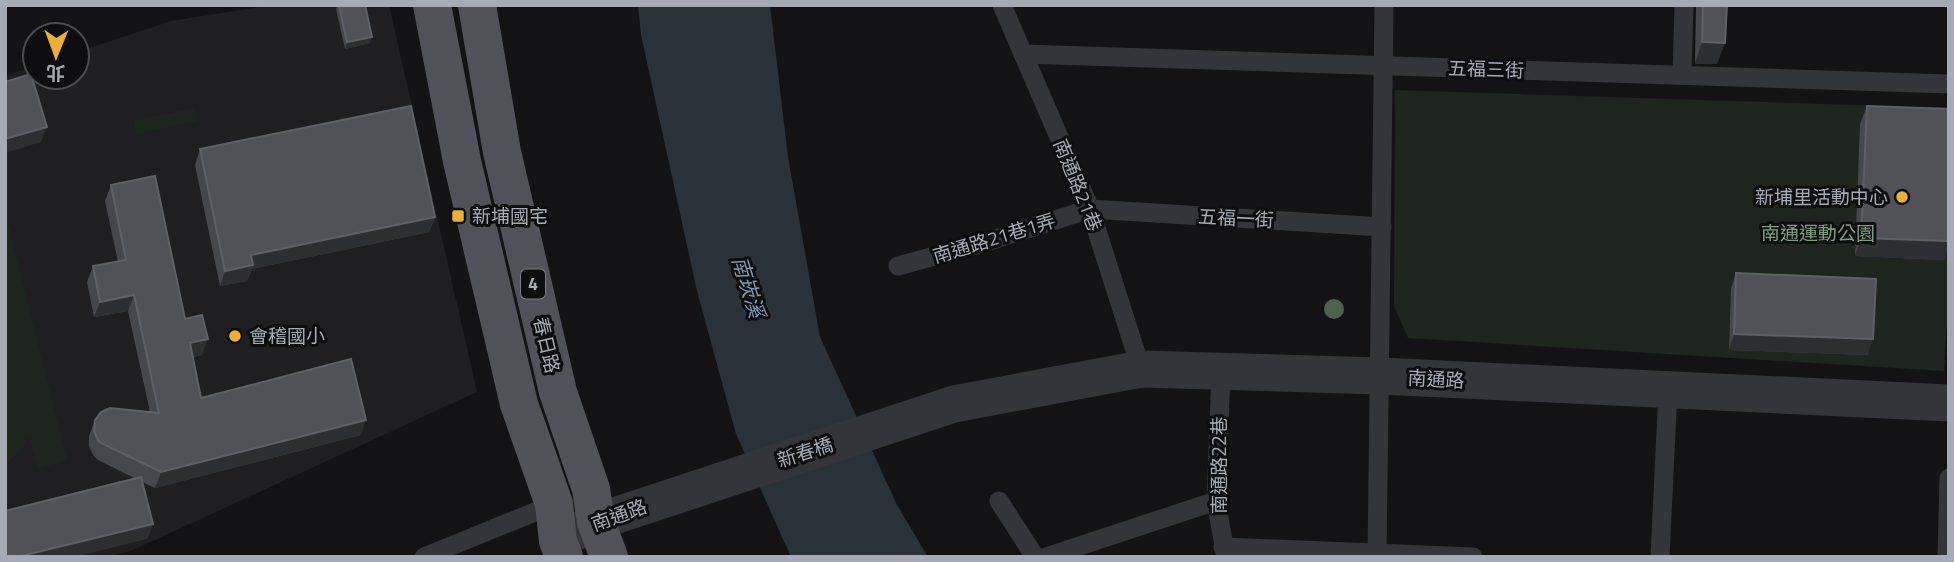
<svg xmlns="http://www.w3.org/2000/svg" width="1954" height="562" viewBox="0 0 1954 562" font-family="'Titillium Web','Noto Sans TC',sans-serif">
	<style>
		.built { fill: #1f1f22 }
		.green { fill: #1e251f }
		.water { fill: #2a3239 }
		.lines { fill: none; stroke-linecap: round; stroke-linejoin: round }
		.service { stroke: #34353a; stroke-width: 19 }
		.minor { stroke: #34353a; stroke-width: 37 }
		.primary { stroke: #515259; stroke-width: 38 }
		.tree { fill: #4d614f }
		.wall { fill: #46474d }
		.shaded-wall { fill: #2d2e32 }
		.building { fill: #505258; stroke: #5e6067; stroke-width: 2 }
		.poi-dot { fill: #efaf31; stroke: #0e0e10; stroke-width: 2.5 }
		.labels { text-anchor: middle; stroke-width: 6; stroke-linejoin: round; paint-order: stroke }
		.shield { fill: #0e0e10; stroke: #787b84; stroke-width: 2 }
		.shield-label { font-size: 18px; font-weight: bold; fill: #a5aab5 }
		.street-label { font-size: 19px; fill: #a5aab5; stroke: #0e0e10 }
		.poi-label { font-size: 19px; fill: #a5aab5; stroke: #0e0e10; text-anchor: start }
		.park-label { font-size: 19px; fill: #7ca07e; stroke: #0e0e10 }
		.water-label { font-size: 21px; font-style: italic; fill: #7c98b0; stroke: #0e0e10 }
	</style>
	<rect width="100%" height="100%" fill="#131315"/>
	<path class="built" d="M271,5H389L477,392L131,551L107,557H5V76L35,66V77H77V52L171,21Z"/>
	<g class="green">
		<path d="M1395,90L1949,108V291L1944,371L1408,338L1394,306Z"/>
		<path d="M194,108L197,121L136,134L134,121Z"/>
		<path d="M5,210L67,460L38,469L29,437L22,449L5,465Z"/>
	</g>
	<path class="water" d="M638,5H770L788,157L820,337L897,505L928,557H791L736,434L697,291L641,35Z"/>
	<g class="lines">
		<g class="service">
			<path d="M1002,5L1090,209L1141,369"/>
			<path d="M1023,54L1949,84"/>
			<path d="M1682,75L1684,5"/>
			<path d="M898,266L986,242L1090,209L1382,227"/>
			<path d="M1221,372L1216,501L1226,557"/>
			<path d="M999,501L1035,557"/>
			<path d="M1223,547L1473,557"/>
			<path d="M424,557L557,503"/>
			<path d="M1046,557L1216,501"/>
			<path d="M1377,557L1384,5"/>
			<path d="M1660,557L1668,390"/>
			<path d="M1947,557L1949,478"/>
		</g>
		<path class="minor" d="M558,541L596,522L954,404L1141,369L1380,376L1949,403"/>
		<g class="primary">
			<path d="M432,5L462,161L519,404L554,504L558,541L564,557"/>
			<path d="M477,5L502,152L558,392L591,489L596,522L609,557"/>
		</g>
	</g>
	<circle class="tree" cx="1334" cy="309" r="10"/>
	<g class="wall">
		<path d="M338,5H365L370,43L345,49L336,9Z"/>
		<path d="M1696,5H1727L1717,64H1695Z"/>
		<path d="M1867,106L1944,260L1855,256L1860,124Z"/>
		<path d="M200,149L435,217L429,232L252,269L247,281L220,286L195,165Z"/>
		<path d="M111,185L185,319L202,355L193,357L201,398L361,435L155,488L142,482L153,524L147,539L136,479L98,460L93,455L89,446V436L95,420L150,412L128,311L94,317L87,282L93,266L118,262L105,201Z"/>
		<path d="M1736,273L1868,355L1729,350L1731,289Z"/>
	</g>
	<g class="shaded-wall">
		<path d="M372,37L370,43L345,49L347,42Z"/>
		<path d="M1702,42L1725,43L1717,64H1695Z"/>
		<path d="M47,127L41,142L5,153V139Z"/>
		<path d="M435,217L429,232L252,269L247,281L220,286L225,271L251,255Z"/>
		<path d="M1861,238L1949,241V246L1944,260L1855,256Z"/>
		<path d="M134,295L128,311L94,317L100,302Z"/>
		<path d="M1734,334L1873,339L1868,355L1729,350Z"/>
		<path d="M208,339L202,355L184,359L190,343Z"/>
		<path d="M366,420L361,435L155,488L161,472Z"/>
		<path d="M153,524L147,539L75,557H17Z"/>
	</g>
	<g class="building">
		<path d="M339,5H365L372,37L347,42Z"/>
		<path d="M1703,5H1727L1725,43L1702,42Z"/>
		<path d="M31,74L47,127L5,139V82Z"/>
		<path d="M411,106L435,217L251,255L253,265L225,271L200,149Z"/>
		<path d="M1867,106L1949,109V241L1861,238Z"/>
		<path d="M155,176L185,319L202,315L208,339L190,343L201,398L351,359L366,420L161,472L103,444L98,440L94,431L95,420L101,412L110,408L159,413L134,295L100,302L93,266L126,260L111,185Z"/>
		<path d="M1736,273L1876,279L1873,339L1734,334Z"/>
		<path d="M141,477L153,524L17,557H5V511Z"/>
	</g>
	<g class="poi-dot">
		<circle cx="1902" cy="197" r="7"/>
		<rect x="451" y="209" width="14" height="14" rx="3.5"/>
		<circle cx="235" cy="336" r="7"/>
	</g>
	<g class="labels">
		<rect class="shield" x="521" y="269.5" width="24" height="29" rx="5"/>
		<g class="shield-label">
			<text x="533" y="290">4</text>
		</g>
		<g class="street-label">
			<text transform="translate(1486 69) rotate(2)" y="7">五福三街</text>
			<text transform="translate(1078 185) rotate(68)" y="7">南通路21巷</text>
			<text transform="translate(1236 218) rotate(3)" y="7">五福一街</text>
			<text transform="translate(994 238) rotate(-17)" y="7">南通路21巷1弄</text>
			<text transform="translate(547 345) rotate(77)" y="7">春日路</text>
			<text transform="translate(1436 379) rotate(3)" y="7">南通路</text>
			<text transform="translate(805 452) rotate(-18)" y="7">新春橋</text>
			<text transform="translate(1219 465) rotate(-90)" y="7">南通路22巷</text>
			<text transform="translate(619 515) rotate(-20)" y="7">南通路</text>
		</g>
		<g class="poi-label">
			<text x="1888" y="204" text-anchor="end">新埔里活動中心</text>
			<text x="472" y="223">新埔國宅</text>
			<text x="249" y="343">會稽國小</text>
		</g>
		<g class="park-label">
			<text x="1818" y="240">南通運動公園</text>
		</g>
		<g class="water-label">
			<text transform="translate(748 287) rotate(73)" y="7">南崁溪</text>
		</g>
	</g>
	<rect width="1954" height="562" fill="none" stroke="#a5aab5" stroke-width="14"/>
	<g transform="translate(56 56) rotate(181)"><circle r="33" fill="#0e0e10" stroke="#4a4c52" stroke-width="2"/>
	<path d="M0-5L12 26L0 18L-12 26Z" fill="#efaf31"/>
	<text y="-10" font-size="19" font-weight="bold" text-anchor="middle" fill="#a5aab5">北</text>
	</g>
</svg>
